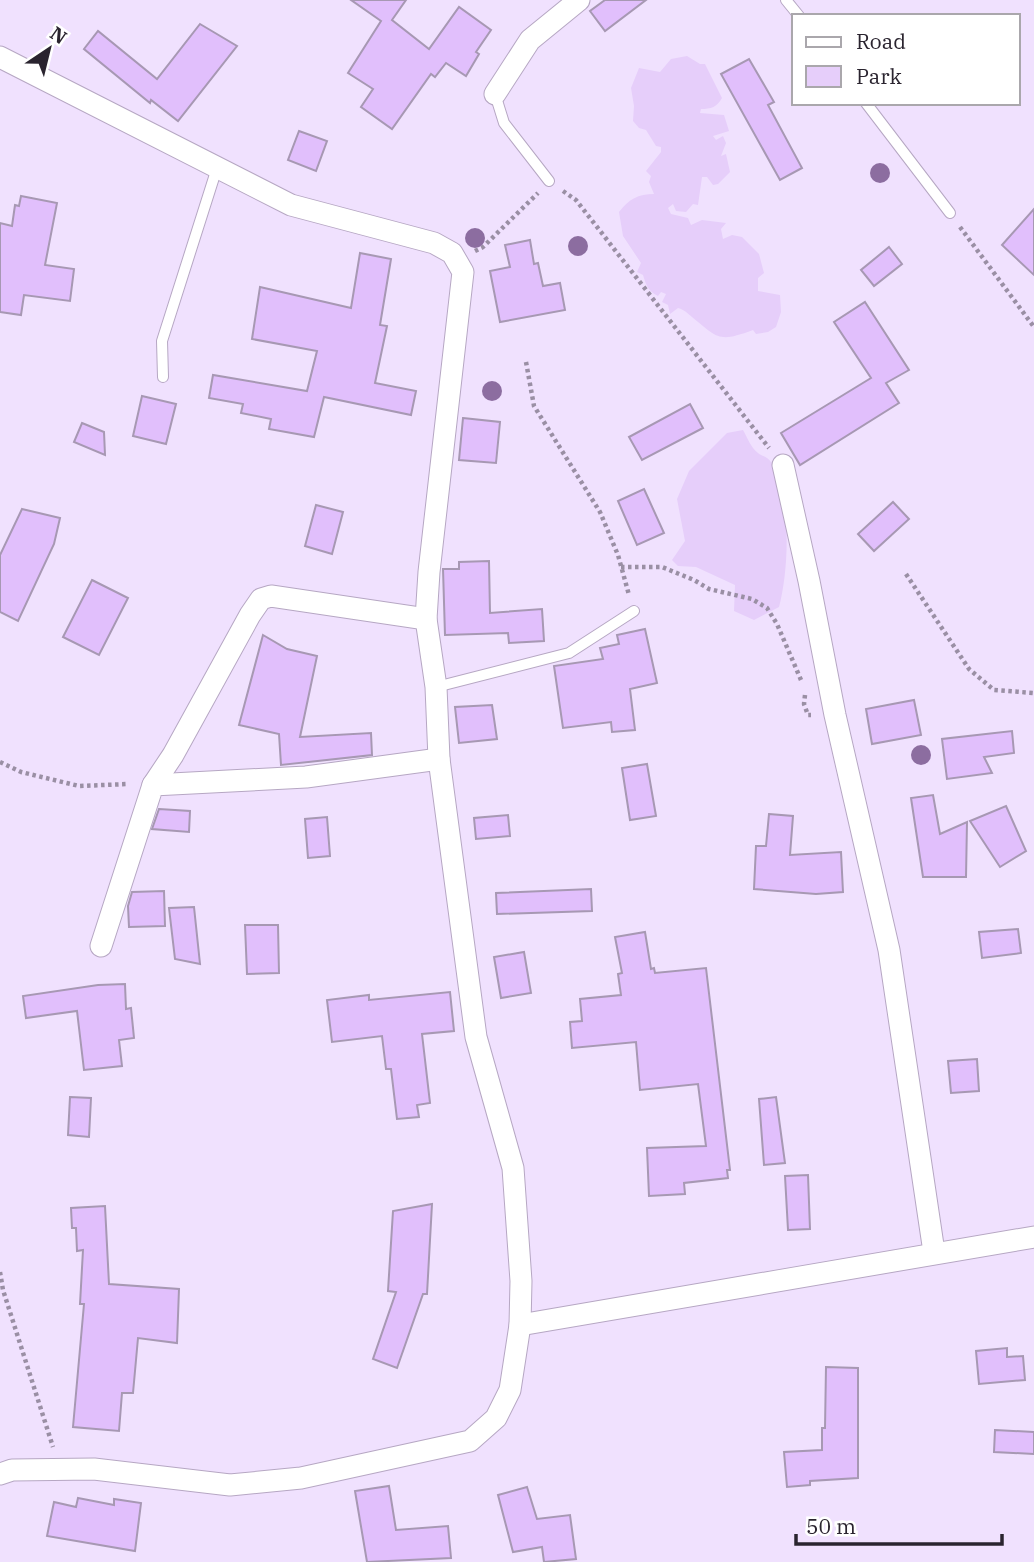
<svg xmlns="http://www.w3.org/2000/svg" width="1034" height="1562" viewBox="0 0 1034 1562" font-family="'IBM Plex Serif',serif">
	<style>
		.green { fill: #e6cefa }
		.building { fill: #e1bffc; stroke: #a798b3; stroke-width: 2 }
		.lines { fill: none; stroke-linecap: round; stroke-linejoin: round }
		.service-casing { stroke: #b6a7c3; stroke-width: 12 }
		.minor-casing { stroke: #b6a7c3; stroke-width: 23 }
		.path { stroke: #9a8fa4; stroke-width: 4.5; stroke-dasharray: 3.5 3.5; stroke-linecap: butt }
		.service { stroke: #fff; stroke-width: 10 }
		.minor { stroke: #fff; stroke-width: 21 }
		.tree { fill: #8c6da0 }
	</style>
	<rect width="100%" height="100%" fill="#f0e1fe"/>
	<g class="green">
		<path d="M687,56L700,64H705L722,98C717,107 711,109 701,109L700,113L724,115L729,131L713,136L716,140L723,136L726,143L721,156L726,154L730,172L718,184L713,185L707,177H702L698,205L693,204L686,212L676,211L673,204L668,208L671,214L688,218L691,225L702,220L726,223L721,229L723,239L732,235L742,237L759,254L764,273L758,278V291L780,295L781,312L776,327L768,332L756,334L753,330C718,343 718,338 692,317C687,313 685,310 678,308L670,314L668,305L662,302L666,294L661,292L658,296C648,291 646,285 643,275L637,272L641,263L623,236L619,212C629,199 638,194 654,194L649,182L651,176L646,171L661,152V147L656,146L646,130L639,128L633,121L634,106L631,88L639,68L660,72L671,59Z"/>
		<path d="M743,430C747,437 751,448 758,453C763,457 767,456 771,462C792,496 789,570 779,607L754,620L734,611L735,585L696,567L678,566L672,560L685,541L677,499L689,471L727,433Z"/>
	</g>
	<g class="building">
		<path d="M351,0H406L392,20L429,49L459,7L491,30L476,52L479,54L466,76L446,63L435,77L431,74L392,129L361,107L373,89L348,73L381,21Z"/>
		<path d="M605,0H646L605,31L590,11Z"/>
		<path d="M200,24L237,46L178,121L151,100L150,103L84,49L98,31L157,79Z"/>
		<path d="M749,59L774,102L768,105L802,168L780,180L721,74Z"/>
		<path d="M299,131L327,141L316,171L288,160Z"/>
		<path d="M21,196L57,203L45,265L74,269L70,301L24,295L21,315L0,312V223L12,226L15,205L19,206Z"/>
		<path d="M1034,209V275L1002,245Z"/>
		<path d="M530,240L534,264L538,263L543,286L560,283L565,310L500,322L490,271L510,267L505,245Z"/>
		<path d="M889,247L902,264L874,286L861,270Z"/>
		<path d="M360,253L391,259L380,325L387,326L375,383L416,391L411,415L324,397L314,437L269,429L271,419L241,413L243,404L209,398L213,375L307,391L317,351L252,339L260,287L351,308Z"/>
		<path d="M865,302L909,370L886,383L899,403L800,465L781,433L871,378L834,322Z"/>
		<path d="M142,396L176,404L166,444L133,436Z"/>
		<path d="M690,404L703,428L642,460L629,437Z"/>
		<path d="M463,418L500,422L496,463L459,460Z"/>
		<path d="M82,423L104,432L105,455L74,442Z"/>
		<path d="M644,489L664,533L637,545L618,501Z"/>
		<path d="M893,502L909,519L874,551L858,534Z"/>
		<path d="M316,505L343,512L332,554L305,546Z"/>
		<path d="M22,509L60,518L54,544L18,621L0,612V555Z"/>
		<path d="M489,561L490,613L542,609L544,641L509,643L508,633L445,635L443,569H459V562Z"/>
		<path d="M92,580L128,598L99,655L63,637Z"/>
		<path d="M645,629L657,683L630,689L635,730L612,732L611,722L563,728L554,666L603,659L600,648L619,644L617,635Z"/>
		<path d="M263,635L287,649L317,656L300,737L371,733L372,755L281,765L279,734L239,725Z"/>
		<path d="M914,700L921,735L872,744L866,709Z"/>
		<path d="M492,705L497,739L459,743L455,707Z"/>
		<path d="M1012,731L1014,753L984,757L992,773L947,779L942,739Z"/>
		<path d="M647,764L656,816L630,820L622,768Z"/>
		<path d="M933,795L940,834L967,822L966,877H923L911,798Z"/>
		<path d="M1006,806L1026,851L1000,867L970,821Z"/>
		<path d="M159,809L190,811L189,832L152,829Z"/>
		<path d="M769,814L793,816L790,855L841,852L843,892L816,894L754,889L756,846H766Z"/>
		<path d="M508,815L510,836L476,839L474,818Z"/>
		<path d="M327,817L330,856L308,858L305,819Z"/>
		<path d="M591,889L592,911L497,914L496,893Z"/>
		<path d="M164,891L165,926L129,927L128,906L132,892Z"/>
		<path d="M194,907L200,964L175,959L169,908Z"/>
		<path d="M245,925H278L279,973L247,974Z"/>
		<path d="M1018,929L1021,953L982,958L979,932Z"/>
		<path d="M645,932L651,969L654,968L655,973L706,968L730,1170H727L728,1178L684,1183L685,1194L649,1196L647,1148L706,1146L698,1084L640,1090L636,1042L572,1048L570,1022L582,1021L580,999L621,995L618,974L622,973L615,937Z"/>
		<path d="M524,952L531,993L501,998L494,957Z"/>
		<path d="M125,984L126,1009L131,1008L134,1038L119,1040L122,1066L84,1070L77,1011L26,1018L23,996L98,985Z"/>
		<path d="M450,992L454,1031L422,1034L430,1103L417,1105L419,1117L397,1119L391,1069H386L382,1036L332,1042L327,1000L369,995V1000Z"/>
		<path d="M977,1059L979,1091L951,1093L948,1061Z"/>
		<path d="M70,1097L91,1098L89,1137L68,1135Z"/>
		<path d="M776,1097L785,1163L764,1165L759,1099Z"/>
		<path d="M808,1175L810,1229L788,1230L785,1176Z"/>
		<path d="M432,1204L427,1294H423L397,1368L373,1359L396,1292L388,1291L393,1211Z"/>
		<path d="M105,1206L109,1284L179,1289L177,1343L138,1338L133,1393H122L119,1431L73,1427L84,1304H80L83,1250L77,1251L76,1228H72L71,1208Z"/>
		<path d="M1007,1348V1357L1023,1356L1025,1380L979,1384L976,1351Z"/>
		<path d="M826,1367L858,1368V1478L810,1481V1485L787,1487L784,1452L822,1450V1428H825Z"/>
		<path d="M995,1430L1034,1432V1454L994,1452Z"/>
		<path d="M389,1486L396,1530L448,1526L451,1558L367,1562L355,1491Z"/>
		<path d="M527,1487L537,1519L570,1515L576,1559L544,1562L542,1547L513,1552L498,1495Z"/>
		<path d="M78,1498L114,1505V1499L141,1503L135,1551L47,1536L54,1502L76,1507Z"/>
	</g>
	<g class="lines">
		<defs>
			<g id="service">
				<path d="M786,0L799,16"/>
				<path d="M495,94L504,123L549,181"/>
				<path d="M866,103L950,213"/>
				<path d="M163,377L162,341L217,168"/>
				<path d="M436,687L569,653L634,611"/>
			</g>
			<g id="minor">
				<path d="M0,57L291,205L434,243L452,253L463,272L429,572L426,619L436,687L439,759L476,1037L513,1168L521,1281L520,1325L510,1390L496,1418L470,1441L301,1478L230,1485L94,1469L12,1470L0,1474"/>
				<path d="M495,94L530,40L579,0"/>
				<path d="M783,465L809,581L835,715L889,950L934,1252"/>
				<path d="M153,785L173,755L250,615L261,599L271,596L426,619"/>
				<path d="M101,946L153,785L306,777L439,759"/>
				<path d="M520,1325L1034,1237"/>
			</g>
		</defs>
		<use href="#service" class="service-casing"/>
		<use href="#minor" class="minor-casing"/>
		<g class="path">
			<path d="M563,191L576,200L769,448"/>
			<path d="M960,227L1034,327"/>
			<path d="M475,251L483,247L538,193"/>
			<path d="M526,362L534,406L600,512L618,555L629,595"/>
			<path d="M621,567H662L694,580L709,589L752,599L767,608L777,624L801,680"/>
			<path d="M906,574L969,669L994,690L1034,693"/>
			<path d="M805,695L804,704L808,715H811"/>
			<path d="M0,762L21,772L79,786L128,784"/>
			<path d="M0,1272L3,1290L53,1447"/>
		</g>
		<use href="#service" class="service"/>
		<use href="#minor" class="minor"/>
	</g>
	<g class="tree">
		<circle cx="880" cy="173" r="10"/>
		<circle cx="475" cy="238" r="10"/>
		<circle cx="578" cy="246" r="10"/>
		<circle cx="492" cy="391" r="10"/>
		<circle cx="921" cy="755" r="10"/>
	</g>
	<rect x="792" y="14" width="228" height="91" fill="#ffffff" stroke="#aaa7ac" stroke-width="2"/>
	<rect x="806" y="37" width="35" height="10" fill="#ffffff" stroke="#aaa7ac" stroke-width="2"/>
	<text x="856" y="49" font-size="21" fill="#2a242f">Road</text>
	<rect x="806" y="66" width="35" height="21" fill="#e6cefa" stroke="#aaa7ac" stroke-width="2"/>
	<text x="856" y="84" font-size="21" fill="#2a242f">Park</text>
	<g transform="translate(49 49) rotate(35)" stroke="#ffffff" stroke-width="5" paint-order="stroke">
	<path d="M0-5L12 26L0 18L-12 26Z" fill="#2a242f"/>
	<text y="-10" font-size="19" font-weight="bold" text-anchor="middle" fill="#2a242f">N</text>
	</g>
	<path d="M796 1534v10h206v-10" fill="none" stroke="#2a242f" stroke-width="3.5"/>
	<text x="806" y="1534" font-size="21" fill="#2a242f" stroke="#ffffff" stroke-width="5" paint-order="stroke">50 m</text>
</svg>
